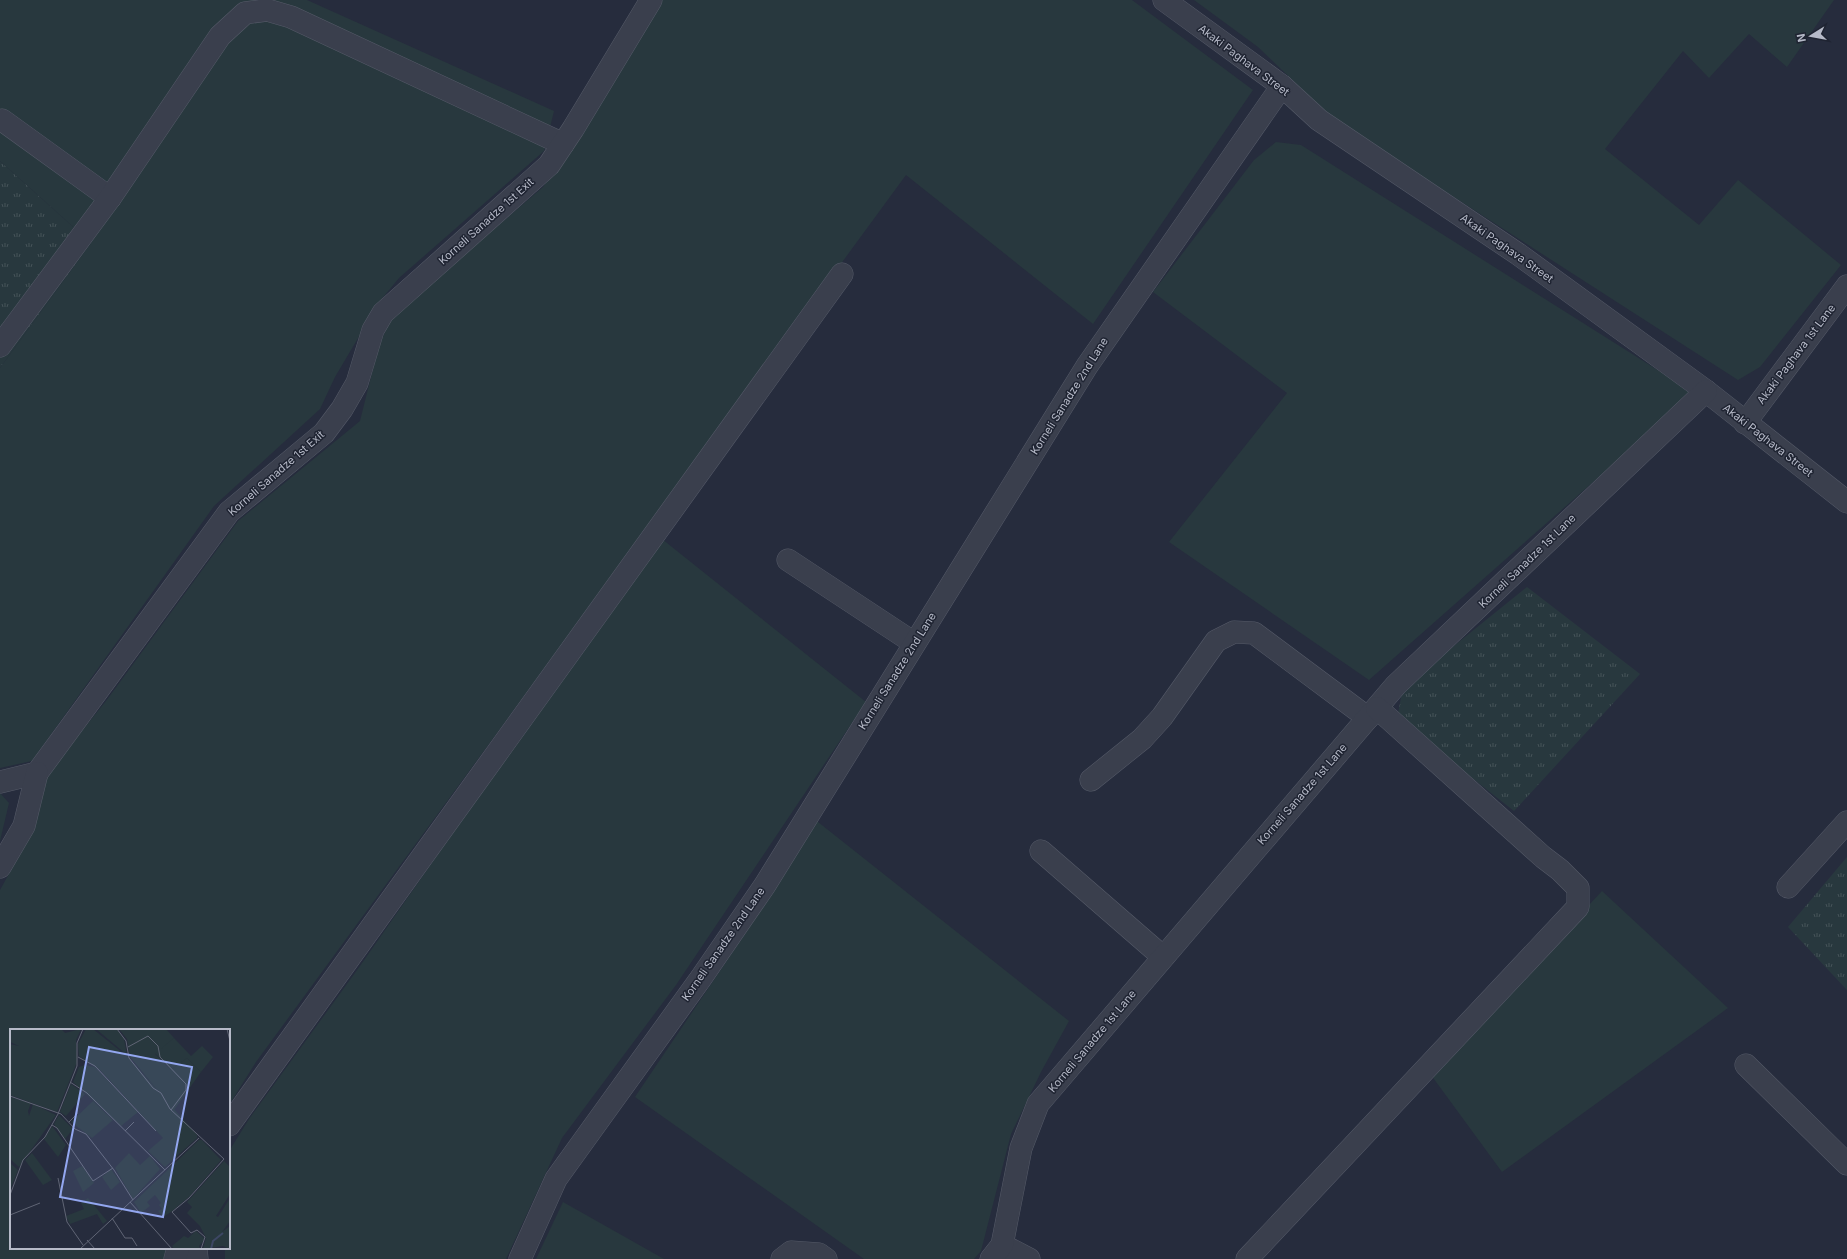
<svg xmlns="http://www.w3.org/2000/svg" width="1847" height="1259" viewBox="0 0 1847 1259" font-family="Inter,sans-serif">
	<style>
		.grass { fill: url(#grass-tufts) }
		.garden { fill: #28383e }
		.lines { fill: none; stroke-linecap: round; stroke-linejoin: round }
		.minor-casing { stroke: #555a68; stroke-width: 23 }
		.minor { stroke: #3a3f4d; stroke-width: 22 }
		.labels { text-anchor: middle; stroke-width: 3; stroke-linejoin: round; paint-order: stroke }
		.street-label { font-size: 11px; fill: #b6bac8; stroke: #1f2432 }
		.inset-river { fill: none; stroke: #3d4764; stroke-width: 2 }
		.inset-road { fill: none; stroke: #606575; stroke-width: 1 }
		.view { fill: #93a7f0; fill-opacity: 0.15; stroke: #93a7f0; stroke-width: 2 }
		.inset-edge { fill: none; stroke: #b6bac8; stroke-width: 2 }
	</style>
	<defs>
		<pattern id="grass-tufts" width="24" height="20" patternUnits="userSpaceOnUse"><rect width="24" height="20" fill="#28383e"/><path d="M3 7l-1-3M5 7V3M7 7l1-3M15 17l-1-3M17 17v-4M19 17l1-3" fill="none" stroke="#455358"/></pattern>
	</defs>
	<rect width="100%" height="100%" fill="#262c3d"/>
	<g class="grass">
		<path d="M0,161L91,243L0,368Z"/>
		<path d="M1527,587L1640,674L1514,811L1397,719L1403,687Z"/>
		<path d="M1847,857V990L1788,927Z"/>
	</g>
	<g class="garden">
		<path d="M0,0H307L554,111L544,151L399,278L380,301L335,377L320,409L214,506L32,761L0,768V368L91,243L0,161Z"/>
		<path d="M662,0H1132L1253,90L1093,324L906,175L256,1062L229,1105V1030H11V1248H170L166,1259H0V890L31,834L37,780L59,759L106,701L238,521L360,421L378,349L387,327L407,297L443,273L543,187L596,111Z"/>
		<path d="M1194,0H1834L1787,67L1749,34L1709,78L1683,51L1605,149L1699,225L1738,180L1841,265L1760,367L1738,380L1334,120L1258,47Z"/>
		<path d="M1276,142L1301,145L1694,393L1369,680L1169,542L1287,393L1153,292L1254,160Z"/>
		<path d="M662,539L866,702L676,985L562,1138L506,1259H225V1248H229L231,1148L249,1119L360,966L475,801Z"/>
		<path d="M0,793L9,803L0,841Z"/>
		<path d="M813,818L1069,1021L1041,1072L1011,1134L981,1251L974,1259H864L635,1097L759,913Z"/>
		<path d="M1602,891L1728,1008L1502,1172L1431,1075Z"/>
		<path d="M563,1202L664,1259H536Z"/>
	</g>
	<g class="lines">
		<defs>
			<g id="minor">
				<path d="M1164,0L1282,86L1319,120L1518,254L1706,391L1847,502"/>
				<path d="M2,120L110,198"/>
				<path d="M0,346L110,198L220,36L245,13L267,10L291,17L563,144"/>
				<path d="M1745,423L1847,286"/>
				<path d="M788,560L914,643"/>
				<path d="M1091,780L1142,739L1162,717L1216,641L1234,632L1254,633L1368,718"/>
				<path d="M0,782L37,773L229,512L324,433L342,409L357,383L373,330L383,313L549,165L573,129L651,0"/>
				<path d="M1041,851L1163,957"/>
				<path d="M0,867L24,826L37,773"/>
				<path d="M1788,887L1847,822"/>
				<path d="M1746,1065L1847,1164"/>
				<path d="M229,1125L842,274"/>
				<path d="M1002,1245L1029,1259"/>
				<path d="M196,1248L197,1259"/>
				<path d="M175,1259L178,1248"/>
				<path d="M520,1259L556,1179L701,978L765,885L1087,366L1282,86"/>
				<path d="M782,1259L791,1252L819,1254L826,1259"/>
				<path d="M991,1259L1002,1245L1021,1148L1038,1104L1396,685L1706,391"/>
				<path d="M1247,1259L1578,907V888L1560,870L1543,857L1377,708"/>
			</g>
		</defs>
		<use href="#minor" class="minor-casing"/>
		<use href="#minor" class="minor"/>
	</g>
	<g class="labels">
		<g class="street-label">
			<text transform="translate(1244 60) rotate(37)" y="4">Akaki Paghava Street</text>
			<text transform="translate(486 221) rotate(-42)" y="4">Korneli Sanadze 1st Exit</text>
			<text transform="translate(1507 248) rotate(35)" y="4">Akaki Paghava Street</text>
			<text transform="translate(1796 354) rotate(-53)" y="4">Akaki Paghava 1st Lane</text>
			<text transform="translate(1069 396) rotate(-58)" y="4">Korneli Sanadze 2nd Lane</text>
			<text transform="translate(1768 440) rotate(38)" y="4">Akaki Paghava Street</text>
			<text transform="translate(276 473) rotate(-41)" y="4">Korneli Sanadze 1st Exit</text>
			<text transform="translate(1527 561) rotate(-44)" y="4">Korneli Sanadze 1st Lane</text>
			<text transform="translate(897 671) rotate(-58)" y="4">Korneli Sanadze 2nd Lane</text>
			<text transform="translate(1302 794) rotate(-49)" y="4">Korneli Sanadze 1st Lane</text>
			<text transform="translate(723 944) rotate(-55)" y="4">Korneli Sanadze 2nd Lane</text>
			<text transform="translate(1092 1041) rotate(-50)" y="4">Korneli Sanadze 1st Lane</text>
		</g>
	</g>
	<g transform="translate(10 1029)">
		<rect width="220" height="220" fill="#262c3d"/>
		<path d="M164,9L181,27L192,17L203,28L191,43L177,29L161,41L145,24ZM49,86L63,100L55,110L44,95ZM22,124L42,151L33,156L15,131ZM101,140L110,153L101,161L92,148ZM78,169L97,192L93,195L87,185L60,195L56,187L74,180L71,174Z" fill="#28383e"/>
		<path d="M0,0H51L55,4L71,0L66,11L67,33L47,83L0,66V15L9,17L0,13ZM76,0H83L118,28L187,106V109L155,138L138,122L153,109L91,42L69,27L68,15ZM86,0H107L114,10L117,26ZM109,0H156L164,9L145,25L161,41L177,29L191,43L164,81L120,28L117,10ZM75,36L85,38L128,83L111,97L63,53L69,38ZM61,55L75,65L56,87L50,83ZM0,68L21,74L18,82L19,87L23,75L46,86L9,138L0,130ZM83,72L103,91L82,109L61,93ZM42,97L56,116L48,128L34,110ZM189,111H192L211,131L180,167L161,183L153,188L148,182L152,180L149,176L151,174L145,166L137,173L140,177L131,184L124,173ZM119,124L130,136L140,127L150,140L123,170L105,139ZM214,132L220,138V165L206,187L208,188L220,169V192L212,203L220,197V220L213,217L193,220L196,209L190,197L177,184L182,178L177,173ZM0,134L8,141L0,161ZM72,137L84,154L73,163L63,142ZM186,202L195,210L189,217L190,220H164L162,217L174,207L178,209Z" fill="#28383e"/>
		<path class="inset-river" d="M201,220L203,212L213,204"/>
		<path class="inset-road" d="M107,0L116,12L119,29L143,59L151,64L160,80L214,130L179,169L162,183L181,204L187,201L195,208L191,220M217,0L220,12M118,18L138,7L148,17L150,28L176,55V61L161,81M68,28L85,37L146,102M60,53L77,64L155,141M0,67L51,85L65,100L76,105L104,141L123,171M59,93L67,85V81M42,96L47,99L83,152L103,139M115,102L124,93M48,149L57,193L73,216M0,166L13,131L35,108L48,85L67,37V14L73,0M120,173L162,220M0,186L30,174M102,189L115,209H122L127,217M77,211L85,220M70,220L189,109"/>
		<path class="view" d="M79,18L182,38L153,188L50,168Z"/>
		<rect width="220" height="220" class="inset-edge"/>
	</g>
	<g transform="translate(1811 36) rotate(259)" stroke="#1f2432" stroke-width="3" paint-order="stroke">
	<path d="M0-3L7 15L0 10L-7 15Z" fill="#b6bac8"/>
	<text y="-6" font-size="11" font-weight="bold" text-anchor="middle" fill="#b6bac8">N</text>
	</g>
</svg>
